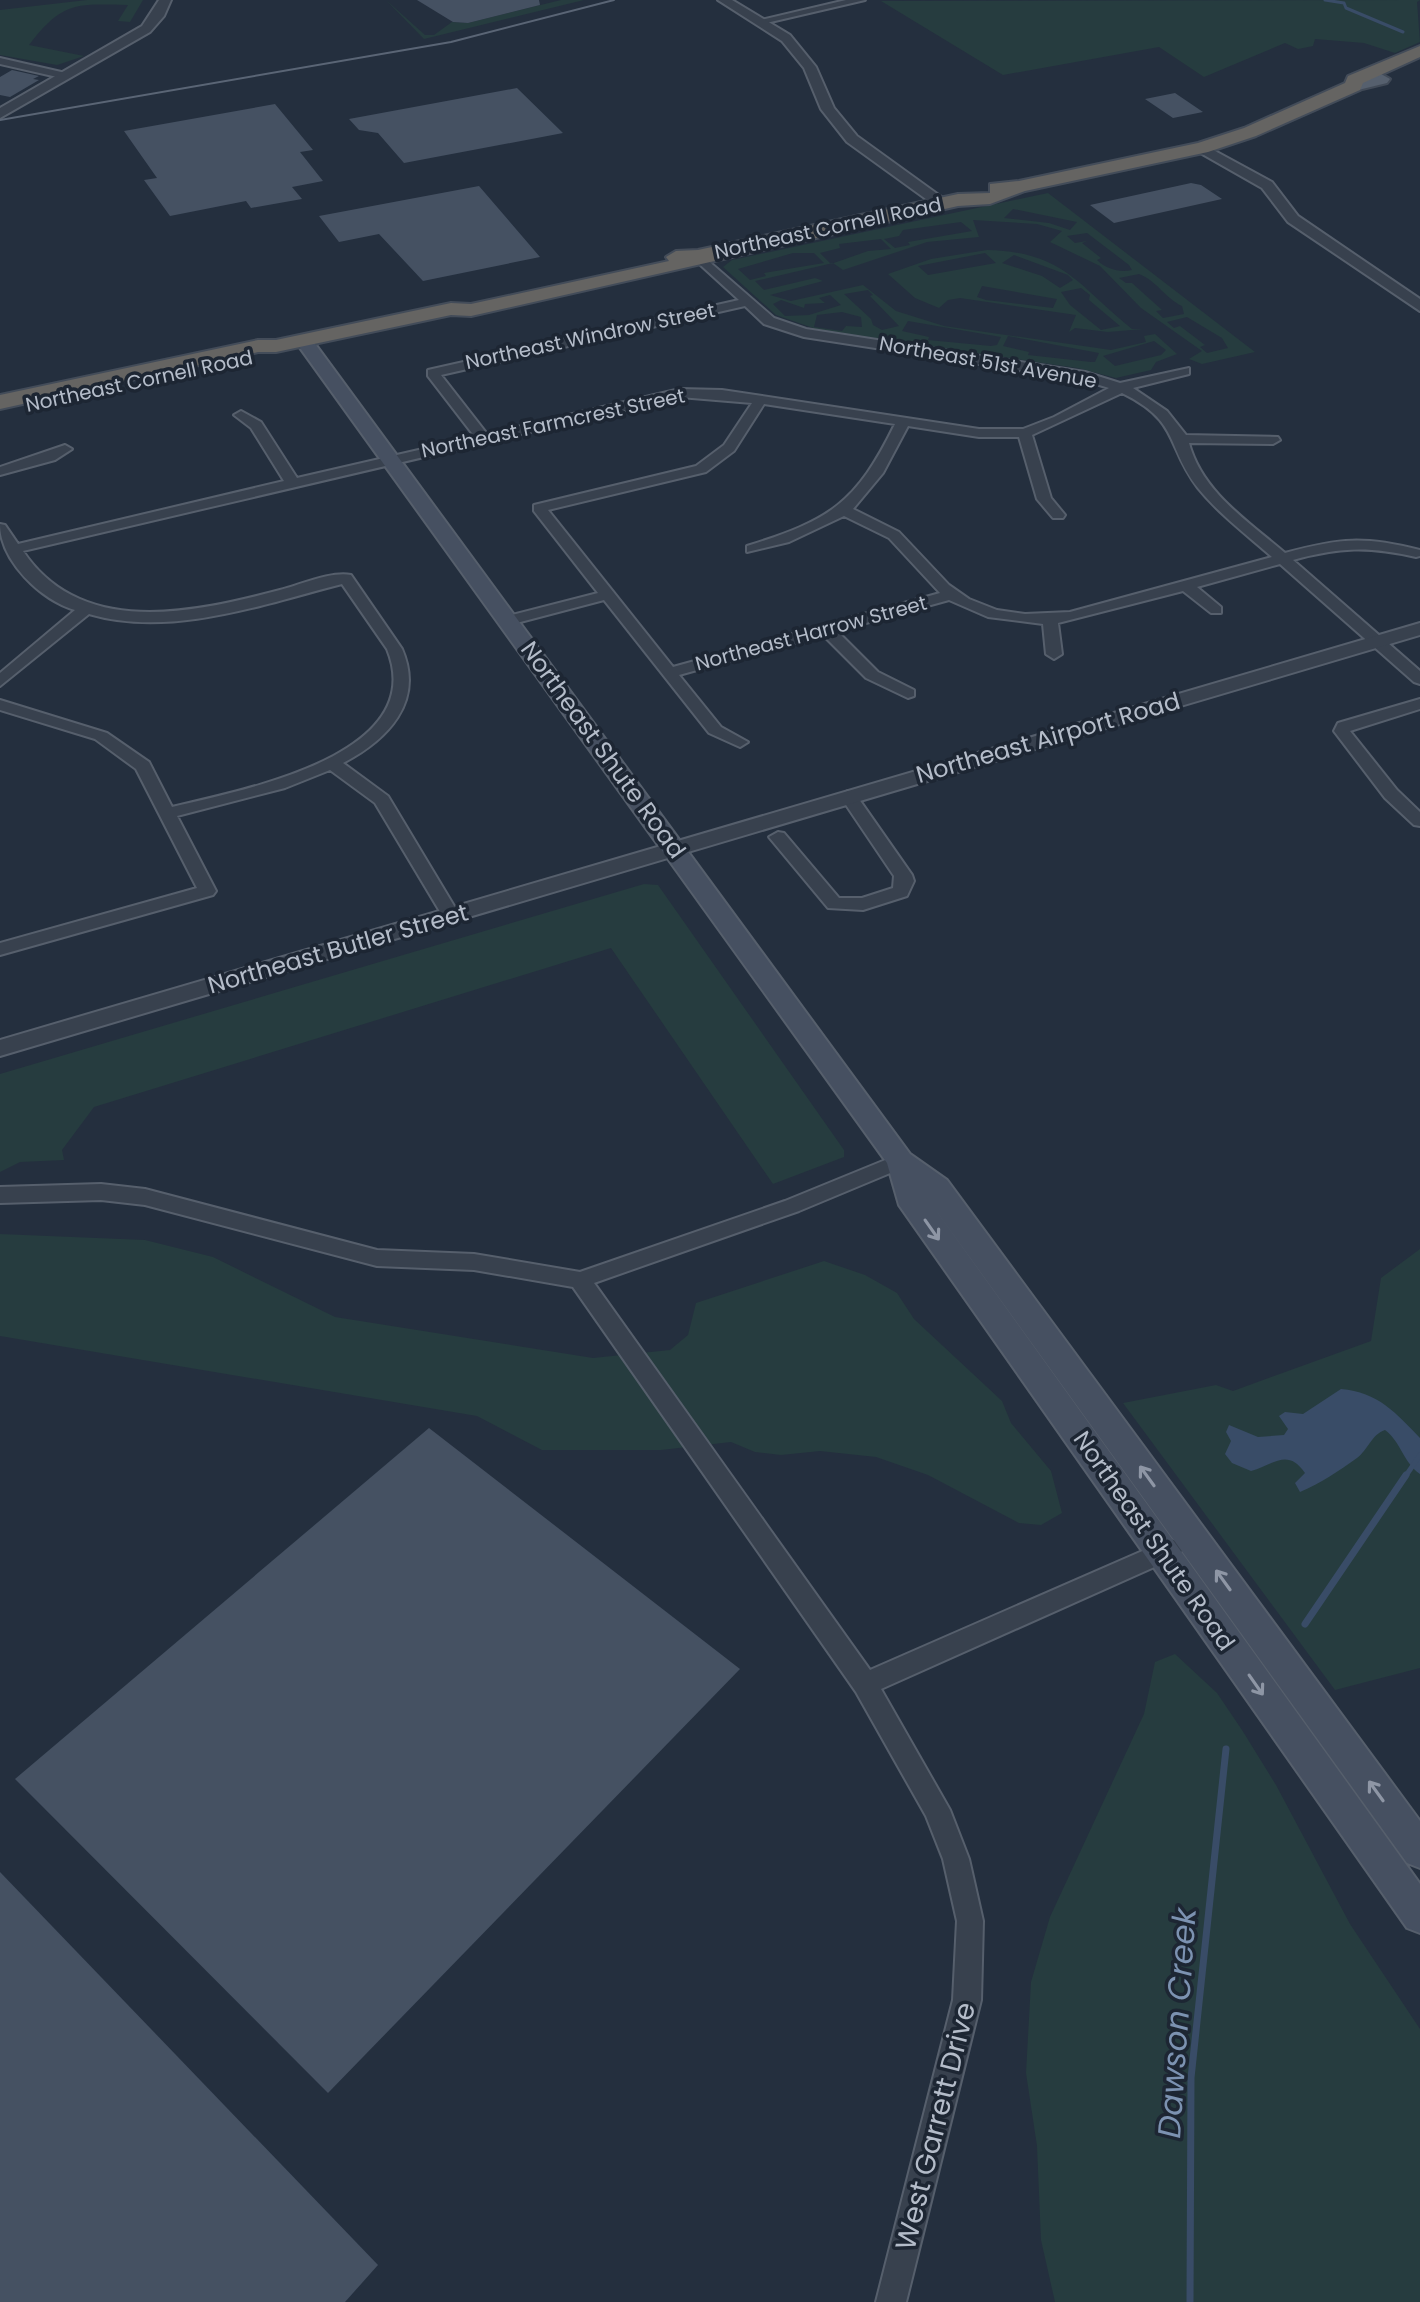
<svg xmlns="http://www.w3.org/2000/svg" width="1420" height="2302" viewBox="0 0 1420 2302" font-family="Poppins,sans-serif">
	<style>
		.green { fill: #263c3f; fill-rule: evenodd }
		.water { fill: #394c67 }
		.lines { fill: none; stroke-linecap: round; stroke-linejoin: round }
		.stream-far2 { stroke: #394c67; stroke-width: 3 }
		.stream-far1 { stroke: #394c67; stroke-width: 5 }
		.stream { stroke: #394c67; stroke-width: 7 }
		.building { fill: #455162 }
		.minor-casing { stroke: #565f6c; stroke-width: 4 }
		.tertiary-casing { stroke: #565f6c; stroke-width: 4 }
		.secondary-casing { stroke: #565f6c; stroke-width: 4 }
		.primary-casing { stroke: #414a57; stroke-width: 4 }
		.trunk-casing { stroke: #434c59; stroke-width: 4 }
		.minor { fill: #38414e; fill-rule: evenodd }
		.tertiary { fill: #38414e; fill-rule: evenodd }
		.secondary { fill: #465061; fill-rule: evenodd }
		.primary { fill: #56606e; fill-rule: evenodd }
		.trunk { fill: #656462; fill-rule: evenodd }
		.tram { stroke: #5a6575; stroke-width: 2 }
		.oneway { stroke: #8e96a5 }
		.labels { text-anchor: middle; stroke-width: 7; stroke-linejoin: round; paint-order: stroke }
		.far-street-label { font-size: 20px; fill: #b4bcc9; stroke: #1d2633 }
		.street-label { font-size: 24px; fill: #b4bcc9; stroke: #1d2633 }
		.near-street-label { font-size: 28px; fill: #b4bcc9; stroke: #1d2633 }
		.near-water-label { font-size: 32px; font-style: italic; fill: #7c92b1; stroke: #1d2633 }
	</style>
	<rect width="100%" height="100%" fill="#242f3e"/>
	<g class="green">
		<path d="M87,0H143L130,22L118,21L128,5C78,4 63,0 29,45L84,56L57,65L0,55V10Z"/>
		<path d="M386,0L425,35H434L452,22L468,23L561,0H584L424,39Z"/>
		<path d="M1420,0L1417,2L1420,42L1395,53L1364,43L1315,39L1313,46L1298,49L1285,43L1204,77L1159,47L1003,75L881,1Z"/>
		<path d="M1048,193L1255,352L1202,364L1189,359L1202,351L1141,308L1100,266L1050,242L1062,231L1037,224L973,220L979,237L927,242L843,270L833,263L755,281L764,290L815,278L823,281L770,295L791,301L863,285L896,311L944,326L1111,350L1146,342L1144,336L1155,334L1177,354L1156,362L1151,370L1116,378L1077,368L816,329L776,315L723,267L732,260ZM1013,209L1077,222L1070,230L1049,223L1004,218ZM961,222L972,231L908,242L910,245L895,248L884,239L899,236L903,230ZM1087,233L1129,265L1132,270C1120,273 1106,269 1097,260L1101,258L1082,243L1087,241L1075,243L1067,236ZM881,239L891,249L868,251L831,264L820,253L840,248L839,244ZM793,253H814L824,263L764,273L766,276L750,280L738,269ZM1139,274C1157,281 1165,298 1182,306L1184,314L1163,318L1156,311L1162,310L1132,283H1126L1119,278ZM868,290L873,295L870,296L899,326L882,330L873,325L871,319L844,294ZM830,295L841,305L809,315L785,316L773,304L781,300L804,308L805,304L825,303L819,298ZM842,312L861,317L862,327L846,326L842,331L814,327L817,315ZM1187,317L1222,338L1228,348L1207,353L1200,347L1205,345L1180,326L1174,328L1167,322ZM908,321L1001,337L997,345L991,346L928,340L929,337L902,331ZM1008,336L1099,353L1095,362H1091L1028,355L1029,352L1003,346ZM1154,341L1166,350L1161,355L1115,366L1103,356Z"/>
		<path d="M987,250C1065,252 1077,285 1132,329H1143L1108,332L1075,328L1069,332L1076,315L960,298L948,300L939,308L915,298L888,274L931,259ZM985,253L996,263L928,275L918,266ZM1014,255L1068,275L1073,280L1060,288L1042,276L1002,263ZM982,286L1057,299L1053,308L986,300L977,297ZM1081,288L1090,295L1089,300L1120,326L1101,330L1070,305L1061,292Z"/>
		<path d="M644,884L658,885L844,1150V1157L773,1184L611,948L94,1107L62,1150L64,1160L20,1162L0,1172V1074Z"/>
		<path d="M0,1234L145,1240L213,1257L335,1317L593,1358L670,1350L688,1335L696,1303L824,1261L865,1275L897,1293L914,1319L1002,1401L1011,1423L1051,1471L1062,1513L1041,1525L1019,1523L928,1475L876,1457L820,1451L781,1455L755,1452L731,1442L661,1450H542L477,1416L0,1336Z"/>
		<path d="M1420,1249V1668L1335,1690L1123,1403L1216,1385L1233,1391L1371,1341L1381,1278Z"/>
		<path d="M1175,1654L1217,1693L1242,1730L1276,1785L1350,1924L1420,2029V2302H1055L1041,2240L1037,2146L1026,2073L1031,1982L1050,1917L1144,1714L1155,1662Z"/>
	</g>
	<path class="water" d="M1341,1389C1378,1392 1396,1413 1420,1438V1474C1403,1462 1401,1442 1385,1430C1371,1435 1368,1450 1357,1458C1339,1471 1321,1483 1300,1492L1295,1483L1305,1473C1288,1448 1274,1464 1251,1471L1232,1463L1225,1454L1231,1441L1226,1432L1229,1425L1258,1437L1284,1435L1288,1429L1279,1416L1285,1412L1303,1414Z"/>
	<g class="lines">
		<path class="stream-far2" d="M1325,0L1344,3L1346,8L1403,32"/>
		<path class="stream-far1" d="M1405,1477L1420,1455"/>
		<g class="stream">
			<path d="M1305,1624L1406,1475"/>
			<path d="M1190,2302L1191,2078L1226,1749"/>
		</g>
	</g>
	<g class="building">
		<path d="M417,0H539L540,5L468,23L453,22Z"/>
		<path d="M12,70L39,76L33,79L39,80L10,97L0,95V77Z"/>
		<path d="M517,88L563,133L404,163L378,133L359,130L349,119Z"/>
		<path d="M1175,93L1203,112L1173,118L1145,99Z"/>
		<path d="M275,104L313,150L300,152L323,181L292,187L302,199L251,208L246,201L170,216L144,180L157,178L124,131Z"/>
		<path d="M1191,183L1201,185L1222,199L1114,223L1090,205Z"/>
		<path d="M479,186L540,257L423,281L379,234L339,242L319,216Z"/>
		<path d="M429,1428L740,1669L328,2093L15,1779Z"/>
		<path d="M0,1872L378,2265L345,2302H0Z"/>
	</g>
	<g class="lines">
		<defs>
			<g id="minor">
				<path d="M846,0H865L762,24L757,21Z"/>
				<path d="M0,58L70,74L71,76L66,79L0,64Z"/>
				<path d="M698,252L774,318L806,329L1085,372L1120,383L1189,368V374L1133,388L1167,411L1186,435L1278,437L1280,440L1273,444L1189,443C1202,492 1249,522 1285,553C1340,538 1364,536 1420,550V556L1416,557C1369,546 1339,547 1293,560L1420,671V684L1414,682L1280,564L1197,587L1221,607V613H1211L1183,591L1058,623L1062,654L1054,659L1046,654L1043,624L988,617L949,600L837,631L878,672L914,690V696L908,698L866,678L823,635L679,675L721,727L748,742L740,747L709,733L604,600L509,625L501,620L504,617L598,593L534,511V505L696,466L724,445L752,403L680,397L23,551C81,638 193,613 280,590C300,585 331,571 351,575L402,649C425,702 387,740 343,763L388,796L460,916L457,920H445L375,803L330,770L285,788L177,816L216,891L213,895L0,955V943L197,888L136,769L95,739L0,710V700L107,733L149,762L172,807C241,790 431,756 387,649L342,584C264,604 170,638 89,614L0,686V673L75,610C41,600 0,561 0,524L5,525L18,544L284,481L251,428L234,415L241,411L261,422L297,478L475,437L428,376V370L739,300L694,259V253ZM745,306L764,324L804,337L1083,380L1109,388L1054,417L1023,429H979L722,390L680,389L487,434L441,375ZM1122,393C1181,422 1165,445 1198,488C1219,514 1247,535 1272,557L1070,612L1025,614L997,610L969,599L949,585L899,532L853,509L883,473L908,426L979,437H1019L1037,499L1053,518H1063L1065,515L1051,498L1032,435ZM764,404L895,424C856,504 830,520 747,546V552L789,542L844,516L889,538L940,593L673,667L548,510L706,472L734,451Z"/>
				<path d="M65,445L72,449L55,460L0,475V467Z"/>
				<path d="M1420,699V709L1350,731L1397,790L1420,812V826L1414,825L1385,798L1334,731L1338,723Z"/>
				<path d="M848,791L854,792L912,875L914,881L907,896L863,910L828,908L769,837L778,832L784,833L839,898H862L893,888L894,876L840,796Z"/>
				<path d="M900,1154L907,1156L910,1161L907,1166L799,1211L594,1283L870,1670L1163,1542L1171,1539L1179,1542L1183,1549L1179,1556L881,1689L950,1810L969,1859L983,1921L981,2000L906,2302H876L953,2000L957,1921L943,1859L926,1816L856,1692L573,1287L474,1270L377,1266L145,1205L101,1200L0,1203V1187L101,1184L145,1189L377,1250L474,1254L580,1272L785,1201Z"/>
			</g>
			<g id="tertiary">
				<path d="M159,0H171L164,16L150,32L0,118V108L142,26Z"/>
				<path d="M718,0H732L790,35L816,67L834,108L857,136L947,201V207H937L847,142L821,109L804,68L782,41Z"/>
				<path d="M1202,144L1272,182L1298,216L1420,299V311L1288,222L1262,188L1197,151L1195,148Z"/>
				<path d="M1420,623V635L0,1056V1040Z"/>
			</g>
			<path id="secondary" d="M304,336L310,337L910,1154L947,1180L1420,1821V1868L1407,1863L922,1191L1420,1884V1933L1407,1928L899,1205L887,1163L298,345V337Z"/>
			<path id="primary" d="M1381,74L1390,79L1387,83L1354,91L1345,86Z"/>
			<path id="trunk" d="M1420,46V57L1363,83L1360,90L1256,136L1208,152L1025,191L990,204L958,206L471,316L451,315L276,352H258L0,409V395L258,340H276L451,303L471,304L669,261L666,257L676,251L698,250L958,194L990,193V184L1019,181L1198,143L1244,128L1345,83L1348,76Z"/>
		</defs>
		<use href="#minor" class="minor-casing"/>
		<use href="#tertiary" class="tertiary-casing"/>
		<use href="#secondary" class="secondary-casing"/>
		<use href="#primary" class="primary-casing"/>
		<use href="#trunk" class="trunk-casing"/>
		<use href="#minor" class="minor"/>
		<use href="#tertiary" class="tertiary"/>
		<use href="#secondary" class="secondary"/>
		<use href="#primary" class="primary"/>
		<use href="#trunk" class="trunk"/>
		<path class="tram" d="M0,120L451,42L614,0"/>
	</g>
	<defs><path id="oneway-shaft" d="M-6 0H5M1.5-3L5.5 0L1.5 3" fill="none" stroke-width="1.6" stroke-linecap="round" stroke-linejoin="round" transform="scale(2)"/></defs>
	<g class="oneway">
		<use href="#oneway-shaft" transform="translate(932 1230) rotate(55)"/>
		<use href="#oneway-shaft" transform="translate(1147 1476) rotate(-126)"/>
		<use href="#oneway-shaft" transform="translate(1223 1580) rotate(-126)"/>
		<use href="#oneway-shaft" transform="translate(1256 1685) rotate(55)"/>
		<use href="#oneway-shaft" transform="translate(1376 1791) rotate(-126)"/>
	</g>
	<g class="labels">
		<g class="far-street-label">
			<text transform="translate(828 228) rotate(-12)" y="7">Northeast Cornell Road</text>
			<text transform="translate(590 336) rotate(-12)" y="7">Northeast Windrow Street</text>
			<text transform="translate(988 362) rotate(10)" y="7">Northeast 51st Avenue</text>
			<text transform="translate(139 381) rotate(-12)" y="7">Northeast Cornell Road</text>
			<text transform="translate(553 423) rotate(-12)" y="7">Northeast Farmcrest Street</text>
			<text transform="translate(811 633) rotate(-15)" y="7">Northeast Harrow Street</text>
		</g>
		<g class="street-label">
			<text transform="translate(1048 738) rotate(-16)" y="8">Northeast Airport Road</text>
			<text transform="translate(603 750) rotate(54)" y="8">Northeast Shute Road</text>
			<text transform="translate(338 949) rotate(-16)" y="8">Northeast Butler Street</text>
			<text transform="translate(1154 1541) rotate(55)" y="8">Northeast Shute Road</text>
		</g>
		<g class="near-street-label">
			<text transform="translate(935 2126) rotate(-76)" y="10">West Garrett Drive</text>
		</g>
		<g class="near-water-label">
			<text transform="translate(1177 2023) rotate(-86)" y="11">Dawson Creek</text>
		</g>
	</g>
</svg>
